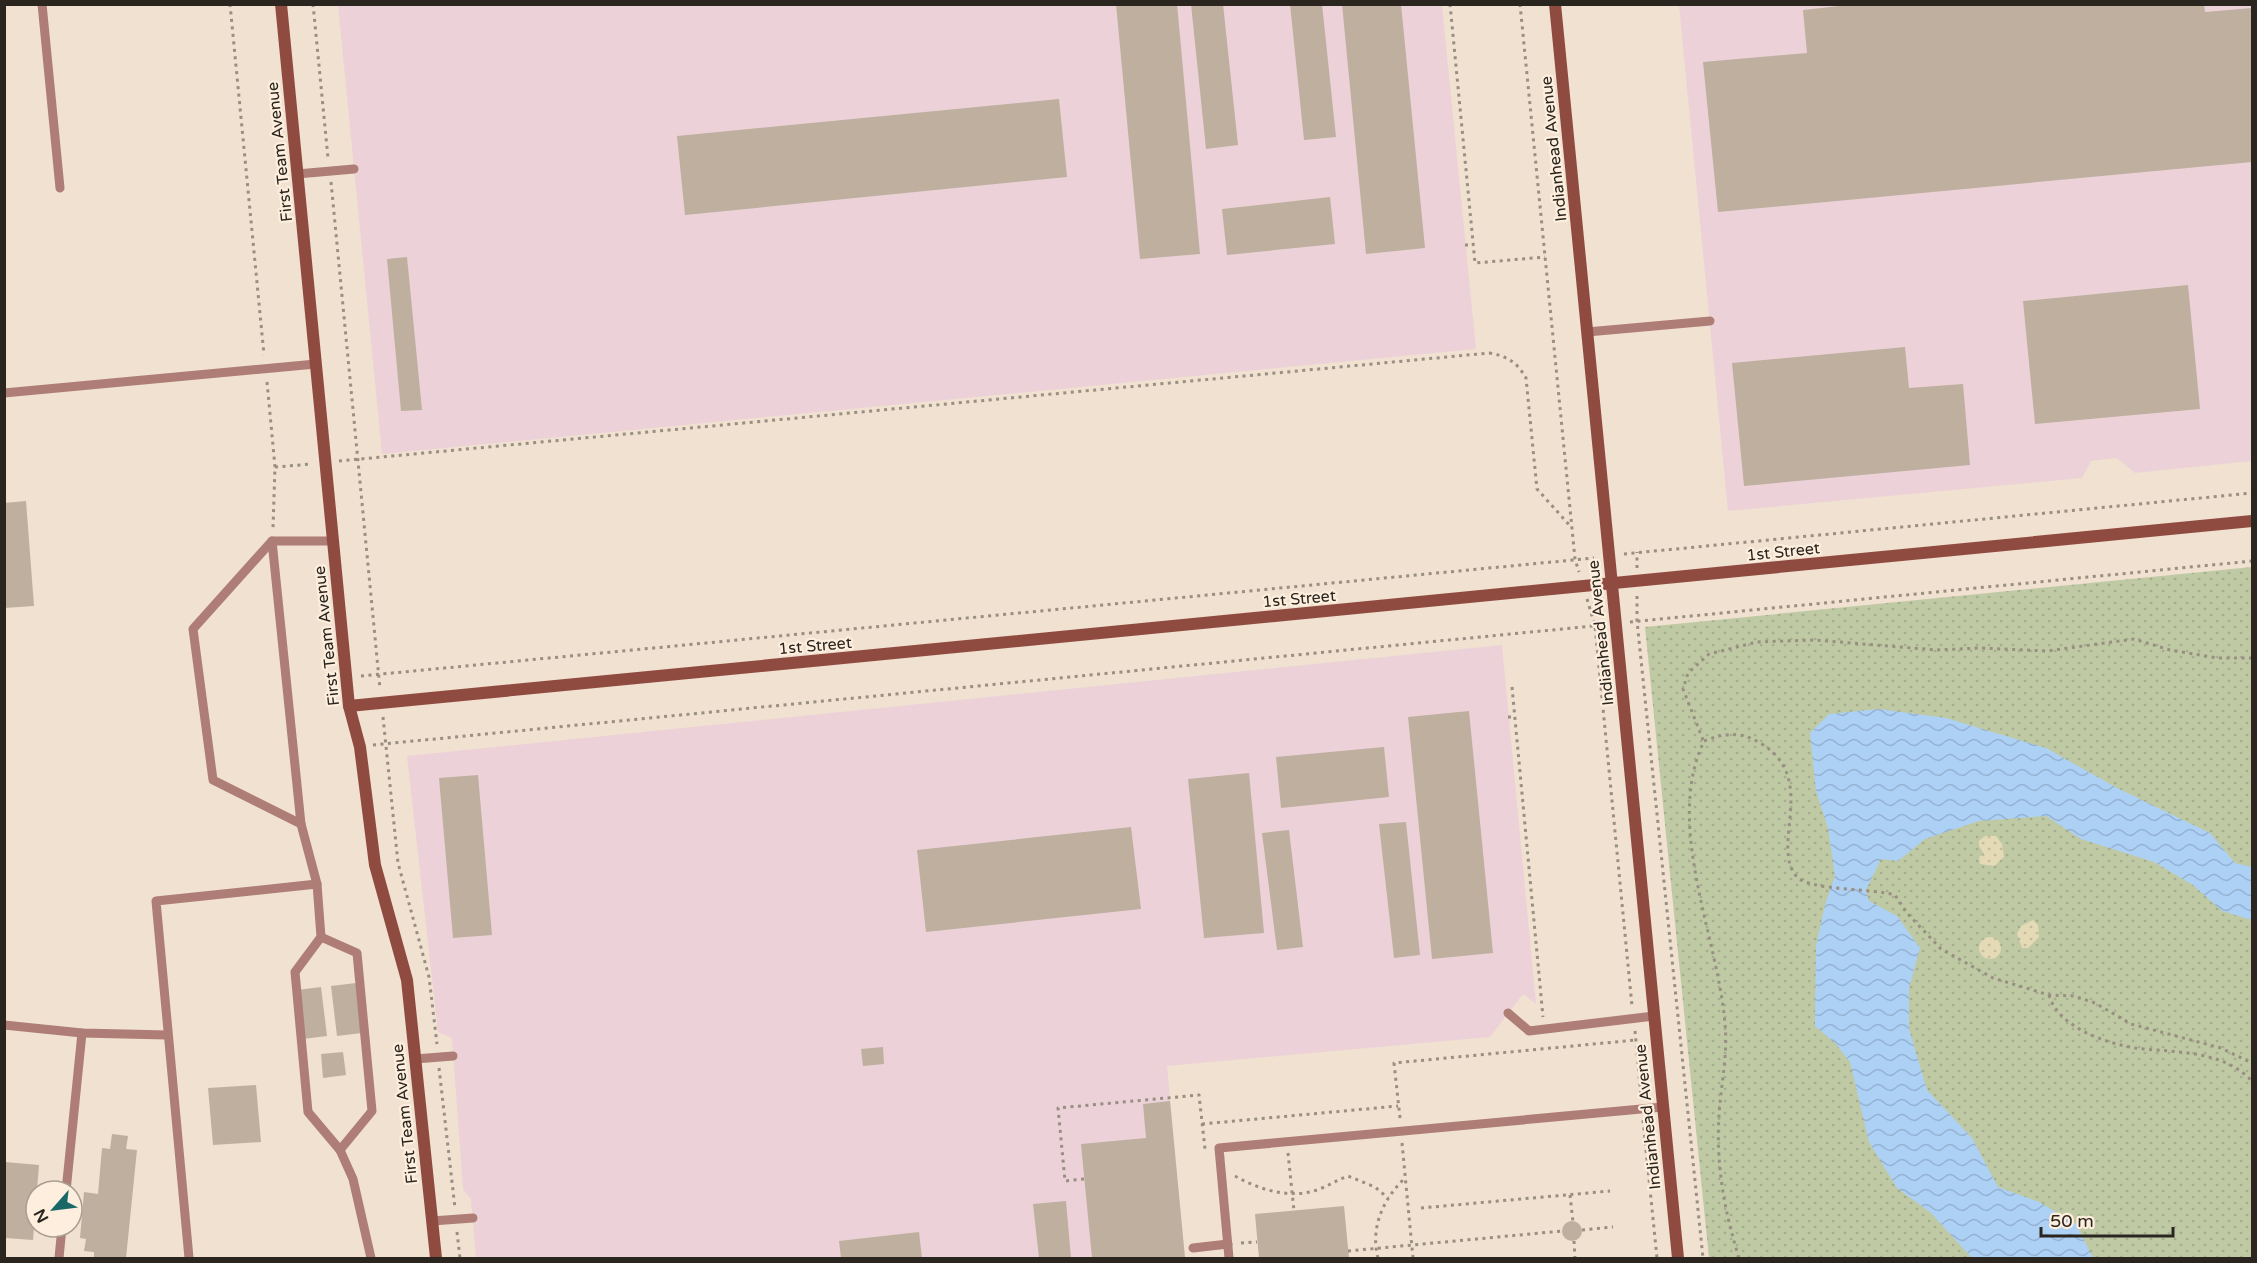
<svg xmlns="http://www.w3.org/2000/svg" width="2257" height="1263" viewBox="0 0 2257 1263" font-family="'Varela Round',sans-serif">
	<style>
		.industrial { fill: #ecd2d8 }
		.grass { fill: url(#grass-dots) }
		.sand { fill: url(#sand-dots) }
		.water { fill: url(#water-waves) }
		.building { fill: #beaf9f }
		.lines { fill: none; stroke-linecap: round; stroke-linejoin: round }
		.path { stroke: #988e81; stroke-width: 3; stroke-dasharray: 3 4.5; stroke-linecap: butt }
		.service { stroke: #ae7d75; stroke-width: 9 }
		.secondary { stroke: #904b41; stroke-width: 12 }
		.labels { text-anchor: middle; stroke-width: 4.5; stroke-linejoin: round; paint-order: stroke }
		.street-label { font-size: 16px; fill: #2a251e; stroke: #fdeedd }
	</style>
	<defs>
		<pattern id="grass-dots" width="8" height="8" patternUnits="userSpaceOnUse" patternTransform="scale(1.5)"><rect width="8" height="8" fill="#bfcaa4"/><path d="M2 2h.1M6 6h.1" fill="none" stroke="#a4ad8d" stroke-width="1.8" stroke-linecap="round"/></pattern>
		<pattern id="sand-dots" width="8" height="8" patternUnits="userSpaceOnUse" patternTransform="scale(1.5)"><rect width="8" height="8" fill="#e4dab5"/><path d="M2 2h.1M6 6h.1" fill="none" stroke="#c4bb9b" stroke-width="1.8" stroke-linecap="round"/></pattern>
		<pattern id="water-waves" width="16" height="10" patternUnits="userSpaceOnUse" patternTransform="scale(1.5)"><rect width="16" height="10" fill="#add0f5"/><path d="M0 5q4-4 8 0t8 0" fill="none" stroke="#95b2d2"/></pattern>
	</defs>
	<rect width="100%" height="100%" fill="#f0e1d0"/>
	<g class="industrial">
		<path d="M338,5H1442L1476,349L382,454Z"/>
		<path d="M1679,5H2252V461L2135,473L2117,458L2091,461L2082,478L1728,511Z"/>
		<path d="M1502,645L1536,1004L1523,994L1490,1037L1167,1066L1185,1258H476L471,1199L463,1189L452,1038L438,1032L407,756Z"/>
	</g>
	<path class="grass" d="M2252,567V1258H1709L1645,627Z"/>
	<g class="sand">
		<path d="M1985,836H1996L2002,844L2004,857L1994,866L1980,864L1979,857L1984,854L1979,846V841Z"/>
		<path d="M2033,920L2038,925L2039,937L2028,948H2022L2017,934L2021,926Z"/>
		<circle cx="1990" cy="948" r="11"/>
	</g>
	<path class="water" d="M1879,709L1946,718L2046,748L2117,788L2210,833L2235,863L2252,867V920L2222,911L2193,885L2154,862L2081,839L2046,816L1979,821L1925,839L1898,861L1881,859L1866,890L1869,901L1897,916L1920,948L1909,988V1029L1927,1090L1972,1138L1998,1187L2039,1202L2076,1224L2093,1258H1972L1931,1213L1897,1188L1869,1142L1850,1062L1836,1044L1815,1026L1816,946L1825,905L1835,876L1828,828L1816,791L1810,733L1829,714Z"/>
	<g class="building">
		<path d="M1116,4H1177L1200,254L1140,259Z"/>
		<path d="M1191,4H1223L1238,145L1206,149Z"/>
		<path d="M1290,4H1322L1336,137L1304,140Z"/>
		<path d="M1342,4H1401L1425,248L1366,254Z"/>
		<path d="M1858,4H2204L2205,12L2252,8V162L1718,212L1703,62L1807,53L1803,10Z"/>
		<path d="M1059,99L1067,177L685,215L677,136Z"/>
		<path d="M1330,197L1335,244L1227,255L1222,209Z"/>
		<path d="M407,257L422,410L401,411L387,259Z"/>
		<path d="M2188,285L2200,409L2035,424L2023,301Z"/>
		<path d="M1905,347L1909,388L1963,384L1970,465L1744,486L1732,363Z"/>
		<path d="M26,501L34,606L4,608V503Z"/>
		<path d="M1469,711L1493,953L1432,959L1408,717Z"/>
		<path d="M1384,747L1389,797L1281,808L1276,757Z"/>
		<path d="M1249,773L1264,933L1204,938L1188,779Z"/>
		<path d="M478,775L492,935L453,938L439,778Z"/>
		<path d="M1406,822L1420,955L1394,958L1379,824Z"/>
		<path d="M1131,827L1141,909L926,932L917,850Z"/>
		<path d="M1289,830L1303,947L1277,950L1262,833Z"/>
		<path d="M356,983L362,1033L337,1036L331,986Z"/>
		<path d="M321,987L327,1036L303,1039L297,990Z"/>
		<path d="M883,1047L884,1064L863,1066L861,1049Z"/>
		<path d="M343,1052L346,1075L323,1078L321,1054Z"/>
		<path d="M256,1085L261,1142L213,1145L208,1088Z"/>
		<path d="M1170,1101L1185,1258H1092L1081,1144L1146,1138L1143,1104Z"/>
		<path d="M112,1134L128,1136L126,1149L137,1150L126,1258H94V1252L84,1251L86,1239L80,1238L84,1192L98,1194L102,1148L110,1149Z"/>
		<path d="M5,1162L39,1165L33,1240L5,1238Z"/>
		<path d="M1066,1201L1071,1258H1039L1033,1204Z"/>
		<path d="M1344,1206L1349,1258H1259L1255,1214Z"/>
		<circle cx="1572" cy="1231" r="10"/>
		<path d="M919,1232L922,1258H841L839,1241Z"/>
	</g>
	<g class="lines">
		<g class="path">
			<path d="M230,4L264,355"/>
			<path d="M313,4L328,158"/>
			<path d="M1450,4L1475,263L1545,257"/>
			<path d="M1520,4L1575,559L1579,572"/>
			<path d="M331,182L380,689"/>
			<path d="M1465,245H1473"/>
			<path d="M267,382L275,467L273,528"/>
			<path d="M339,461L1489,353C1507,356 1517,362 1526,378L1537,489L1572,528"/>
			<path d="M275,467L312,464"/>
			<path d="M1624,554L2252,493"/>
			<path d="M1637,568V552"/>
			<path d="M1637,596V621L1703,1258"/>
			<path d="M1587,599L1595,626L1632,1006"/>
			<path d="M1630,622L2252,561"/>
			<path d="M361,676L1594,558"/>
			<path d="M1512,687L1543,1017"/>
			<path d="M383,717L398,863L429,977L437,1044"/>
			<path d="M1508,717H1514"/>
			<path d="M1703,740L1683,689L1688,673L1709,654L1757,642L1815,640L1936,650L1980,648L2047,651L2134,639L2170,650L2218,658H2252"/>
			<path d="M373,745L1603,625"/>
			<path d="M2049,995C2058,1027 2105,1043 2135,1048C2176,1053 2221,1049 2252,1081"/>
			<path d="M1635,1031L1641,1096"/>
			<path d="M439,1068L455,1208"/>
			<path d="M1400,1118L1394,1063L1636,1040"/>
			<path d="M1643,1120L1657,1258"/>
			<path d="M1202,1124L1398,1106"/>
			<path d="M1402,1143L1413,1258"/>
			<path d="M1288,1153L1294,1211"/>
			<path d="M1235,1176C1260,1190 1289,1199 1317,1190C1328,1186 1337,1180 1348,1176L1375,1187L1388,1198"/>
			<path d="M1084,1179L1065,1181L1058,1108L1199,1095L1205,1149"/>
			<path d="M1570,1195L1573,1222"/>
			<path d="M1421,1208L1610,1191"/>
			<path d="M1582,1230L1613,1227"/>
			<path d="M457,1232L460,1258"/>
			<path d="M1574,1241L1575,1258"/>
			<path d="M1241,1243L1257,1242"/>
			<path d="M1348,1251L1562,1231"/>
			<path d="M1378,1258C1370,1228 1383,1199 1405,1178"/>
			<path d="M1739,1258C1724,1210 1716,1165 1719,1115C1721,1084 1728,1054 1725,1024C1718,936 1664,825 1704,741C1724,733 1741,731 1760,743C1820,778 1769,846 1797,877C1811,891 1872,888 1895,895L1906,912L1941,949L1993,978L2049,995L2074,996L2095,1003L2131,1024L2221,1048L2252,1063"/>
		</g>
		<g class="service">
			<path d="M42,4L60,188"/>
			<path d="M297,174L354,169"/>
			<path d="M1587,332L1710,321"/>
			<path d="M4,393L316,364"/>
			<path d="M272,541L193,629L213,780L301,824"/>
			<path d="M333,541H272L301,824L317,884L321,937L295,972L308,1112L340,1150L353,1179L371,1258"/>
			<path d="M321,937L357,953L372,1111L340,1150"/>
			<path d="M1508,1013L1529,1031L1654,1016"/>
			<path d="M4,1025L82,1033L167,1035"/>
			<path d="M415,1059L453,1056"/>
			<path d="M66,1191L82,1033"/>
			<path d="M432,1221L473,1218"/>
			<path d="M1193,1248L1228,1244"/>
			<path d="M59,1258L62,1227"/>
			<path d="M189,1258L156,901L317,884"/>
			<path d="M1229,1258L1219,1148L1663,1107"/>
		</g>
		<g class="secondary">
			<path d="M281,4L349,706L360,747L375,865L407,980L436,1258"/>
			<path d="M1555,4L1678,1258"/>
			<path d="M349,706L2252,521"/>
		</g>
	</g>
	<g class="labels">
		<g class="street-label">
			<text transform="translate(1553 149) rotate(-96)" y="6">Indianhead Avenue</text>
			<text transform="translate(279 152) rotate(-96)" y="6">First Team Avenue</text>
			<text transform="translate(1783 551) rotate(-6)" y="6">1st Street</text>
			<text transform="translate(1299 598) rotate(-5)" y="6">1st Street</text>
			<text transform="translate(1600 633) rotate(-96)" y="6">Indianhead Avenue</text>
			<text transform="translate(326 636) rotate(-96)" y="6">First Team Avenue</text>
			<text transform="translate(815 645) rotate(-5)" y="6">1st Street</text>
			<text transform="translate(404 1114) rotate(-96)" y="6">First Team Avenue</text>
			<text transform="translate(1647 1117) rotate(-96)" y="6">Indianhead Avenue</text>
		</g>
	</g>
	<rect width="2257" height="1263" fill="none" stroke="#2a251e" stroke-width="12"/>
	<g transform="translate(54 1209) rotate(242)"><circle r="28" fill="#fdeedd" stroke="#a99e91" stroke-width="1.5"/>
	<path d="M0-4.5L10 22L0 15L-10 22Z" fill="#196766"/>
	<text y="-9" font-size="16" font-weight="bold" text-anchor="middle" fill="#2a251e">N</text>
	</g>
	<path d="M2041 1227v9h132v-9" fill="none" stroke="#2a251e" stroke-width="3"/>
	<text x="2050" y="1227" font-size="18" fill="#2a251e" stroke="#fdeedd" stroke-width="4.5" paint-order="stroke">50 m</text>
</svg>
